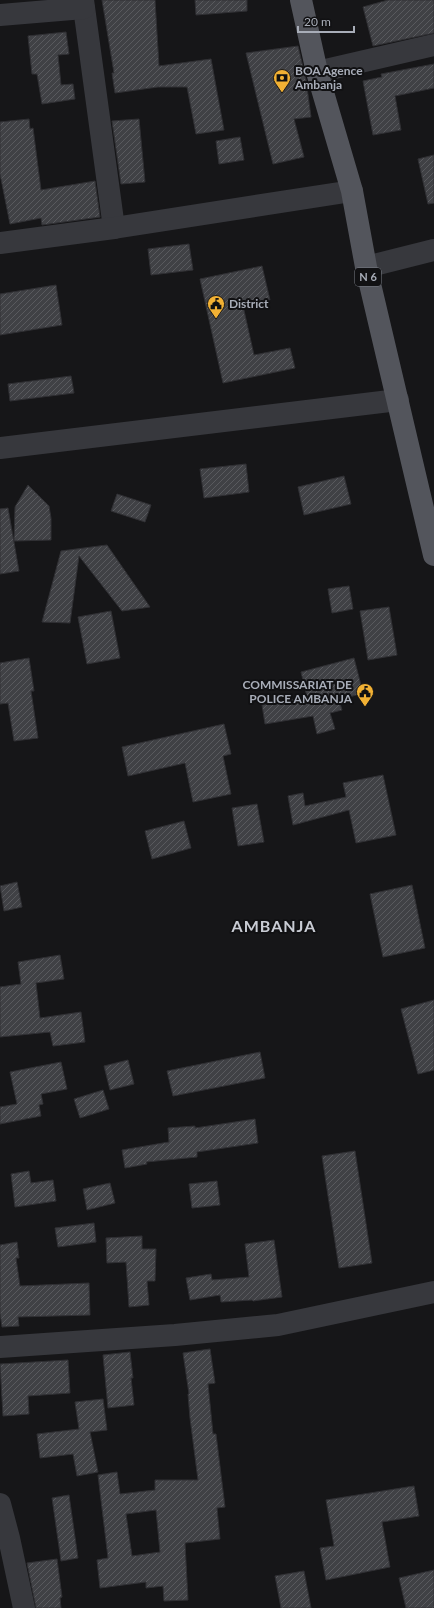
<svg xmlns="http://www.w3.org/2000/svg" width="434" height="1608" viewBox="0 0 434 1608" font-family="Lato,sans-serif">
	<style>
		.building { fill: url(#building-hatch); stroke: #303034; fill-rule: evenodd }
		.lines { fill: none; stroke-linecap: round; stroke-linejoin: round }
		.minor { stroke: #37383d; stroke-width: 22 }
		.major { stroke: #53555c; stroke-width: 22 }
		.labels { text-anchor: middle; stroke-width: 4; stroke-linejoin: round; paint-order: stroke }
		.shield { fill: #111113; stroke: #7b7e86; stroke-width: 1 }
		.shield-label { font-size: 11px; font-weight: bold; fill: #a8adb8 }
		.poi-label { font-size: 12px; font-weight: bold; fill: #a8adb8; stroke: #111113; text-anchor: start }
		.district-label { font-size: 16px; font-weight: bold; letter-spacing: 1px; fill: #c9ccd4; stroke: #111113 }
	</style>
	<defs>
		<pattern id="building-hatch" width="6" height="6" patternUnits="userSpaceOnUse"><rect width="6" height="6" fill="#404145"/><path d="M-1 1l2-2M0 6l6-6M5 7l2-2" fill="none" stroke="#595a5e"/></pattern>
	</defs>
	<rect width="100%" height="100%" fill="#161618"/>
	<g class="building">
		<path d="M102,0H155L159,66L211,59L224,130L196,134L187,87H158L115,93L112,73H114Z"/>
		<path d="M195,0H247V11L196,15Z"/>
		<path d="M388,0H434V33L373,46L363,7Z"/>
		<path d="M66,32L69,54L58,55L61,85L73,84L75,99L42,104L37,74H32L28,36Z"/>
		<path d="M298,46L306,80L311,117L294,119L304,157L273,164L246,53Z"/>
		<path d="M434,64V88L395,96L401,130L373,135L363,81L382,77L381,74Z"/>
		<path d="M29,119L30,129L33,128L41,190L95,181L100,217L42,225L41,218L10,224L0,174V122Z"/>
		<path d="M139,119L145,182L121,184L112,121Z"/>
		<path d="M240,137L244,160L219,164L216,141Z"/>
		<path d="M434,155V203L428,204L418,159Z"/>
		<path d="M189,244L193,270L151,275L148,249Z"/>
		<path d="M262,266L270,300L243,306L254,355L290,348L295,368L223,383L200,279Z"/>
		<path d="M56,285L62,325L0,335V294Z"/>
		<path d="M71,376L74,393L10,401L8,384Z"/>
		<path d="M246,464L249,492L204,498L200,469Z"/>
		<path d="M344,476L351,504L304,515L298,487Z"/>
		<path d="M28,485L49,506L51,518V540L14,541L15,507Z"/>
		<path d="M117,494L151,505L145,522L111,511Z"/>
		<path d="M8,508L19,571L0,574V509Z"/>
		<path d="M107,545L150,607L122,611L79,556L70,623L42,622L61,551Z"/>
		<path d="M349,586L353,609L332,613L328,589Z"/>
		<path d="M389,607L397,655L368,660L360,611Z"/>
		<path d="M111,611L120,658L87,664L78,617Z"/>
		<path d="M29,658L34,691H31L38,738L14,741L8,703L0,704V663Z"/>
		<path d="M354,658L363,693L339,700L342,710L330,713L335,729L317,734L313,716L265,724L262,705L307,697L301,672Z"/>
		<path d="M224,724L231,754L223,756L231,794L193,802L185,763L128,776L122,747Z"/>
		<path d="M383,775L396,835L356,843L349,810L293,825L288,796L303,793L305,806L346,797L343,783Z"/>
		<path d="M257,804L264,842L238,846L232,808Z"/>
		<path d="M184,821L191,848L152,859L145,831Z"/>
		<path d="M17,882L22,907L4,911L0,886Z"/>
		<path d="M412,885L425,948L383,957L370,894Z"/>
		<path d="M60,955L64,979L36,983L40,1018L81,1012L85,1042L53,1046L50,1032L0,1037V987L21,984L18,962Z"/>
		<path d="M434,1000V1070L418,1074L401,1009Z"/>
		<path d="M260,1052L265,1078L173,1096L167,1071Z"/>
		<path d="M128,1060L134,1084L110,1090L104,1066Z"/>
		<path d="M61,1062L67,1089L41,1094L43,1104L39,1105L41,1116L0,1124V1107L17,1104L10,1072Z"/>
		<path d="M103,1090L109,1109L80,1118L74,1099Z"/>
		<path d="M255,1119L258,1143L197,1152V1157L146,1162L147,1164L125,1168L122,1150L169,1142L168,1128L195,1126V1128Z"/>
		<path d="M355,1151L372,1263L339,1268L322,1156Z"/>
		<path d="M29,1171L31,1183L53,1180L56,1201L15,1207L11,1174Z"/>
		<path d="M217,1181L220,1205L192,1208L189,1184Z"/>
		<path d="M110,1183L115,1203L87,1210L83,1189Z"/>
		<path d="M94,1223L96,1242L58,1247L55,1228Z"/>
		<path d="M142,1236V1249H156L155,1281H147L149,1305L129,1307L126,1262L107,1263L106,1238Z"/>
		<path d="M274,1240L282,1297L253,1301L252,1300L221,1302L220,1295L190,1300L186,1278L211,1274L212,1280L249,1277L245,1244Z"/>
		<path d="M17,1242L19,1258H16L20,1286L89,1283L90,1315L18,1317L19,1326L2,1327L0,1313V1245Z"/>
		<path d="M210,1349L215,1383L208,1384L213,1434H216L225,1507L217,1508L220,1539L185,1543L188,1600L164,1601L163,1586L146,1588V1582L100,1588L97,1560L108,1558L98,1475L117,1472L120,1494L155,1490V1480H198L190,1418L188,1394H189L183,1353ZM156,1510L160,1552L132,1556L126,1514Z"/>
		<path d="M130,1352L133,1378H131L134,1405L108,1408L103,1355Z"/>
		<path d="M68,1360L70,1393L28,1396L29,1414L3,1416L0,1364Z"/>
		<path d="M103,1399L107,1430L90,1432L98,1472L77,1476L73,1454L40,1458L37,1434L79,1429L75,1402Z"/>
		<path d="M414,1486L419,1516L382,1522L390,1567L326,1580L320,1548L334,1546L326,1500Z"/>
		<path d="M69,1495L78,1558L61,1561L52,1498Z"/>
		<path d="M57,1559L62,1597L60,1598L61,1608H36L27,1563Z"/>
		<path d="M434,1570V1608H406L399,1578Z"/>
		<path d="M304,1571L311,1608H281L275,1576Z"/>
	</g>
	<g class="lines">
		<g class="minor">
			<path d="M83,0L114,228"/>
			<path d="M0,15L84,8"/>
			<path d="M317,72L434,45"/>
			<path d="M0,243L114,228L352,191"/>
			<path d="M366,267L434,250"/>
			<path d="M0,448L398,400"/>
			<path d="M0,1347L175,1335L278,1325L434,1292"/>
			<path d="M0,1504L9,1538L24,1608"/>
		</g>
		<path class="major" d="M301,0L317,72L352,191L366,267L434,555"/>
	</g>
	<defs>
		<symbol id="bank-pin" viewBox="-11 -11 22 30"><path d="M0 17L-7.5 6A9.5 9.5 0 1 1 7.5 6Z" fill="#f2b134" stroke="#111113"/><path d="M-6-4H6V4H-6ZM0-2.3a2.3 2.3 0 1 0 0 4.6a2.3 2.3 0 1 0 0-4.6Z" fill="#111"/></symbol>
		<symbol id="civic-pin" viewBox="-11 -11 22 30"><path d="M0 17L-7.5 6A9.5 9.5 0 1 1 7.5 6Z" fill="#f2b134" stroke="#111113"/><path d="M-.6-6.5H3V-4.5H.6V-3L4-1V1h2V6H-6V1h2V-1L-.6-3ZM-1.2 2.5V6h2.4V2.5Z" fill="#111"/></symbol>
	</defs>
	<g fill-rule="evenodd">
		<use href="#bank-pin" x="272" y="68" width="20" height="27"/>
		<use href="#civic-pin" x="206" y="294" width="20" height="27"/>
		<use href="#civic-pin" x="355" y="682" width="20" height="27"/>
	</g>
	<g class="labels">
		<rect class="shield" x="355" y="268" width="26" height="18" rx="3"/>
		<g class="shield-label">
			<text x="368" y="281">N 6</text>
		</g>
		<g class="poi-label">
			<text x="295" y="75">BOA Agence<tspan x="295" dy="14">Ambanja</tspan></text>
			<text x="229" y="308">District</text>
			<text x="352" y="689" text-anchor="end">COMMISSARIAT DE<tspan x="352" dy="14">POLICE AMBANJA</tspan></text>
		</g>
		<g class="district-label">
			<text x="274" y="932">AMBANJA</text>
		</g>
	</g>
	<path d="M298 26v6h56v-6" fill="none" stroke="#a8adb8" stroke-width="2"/>
	<text x="304" y="26" font-size="12" fill="#a8adb8" stroke="#111113" stroke-width="3" paint-order="stroke">20 m</text>
</svg>
